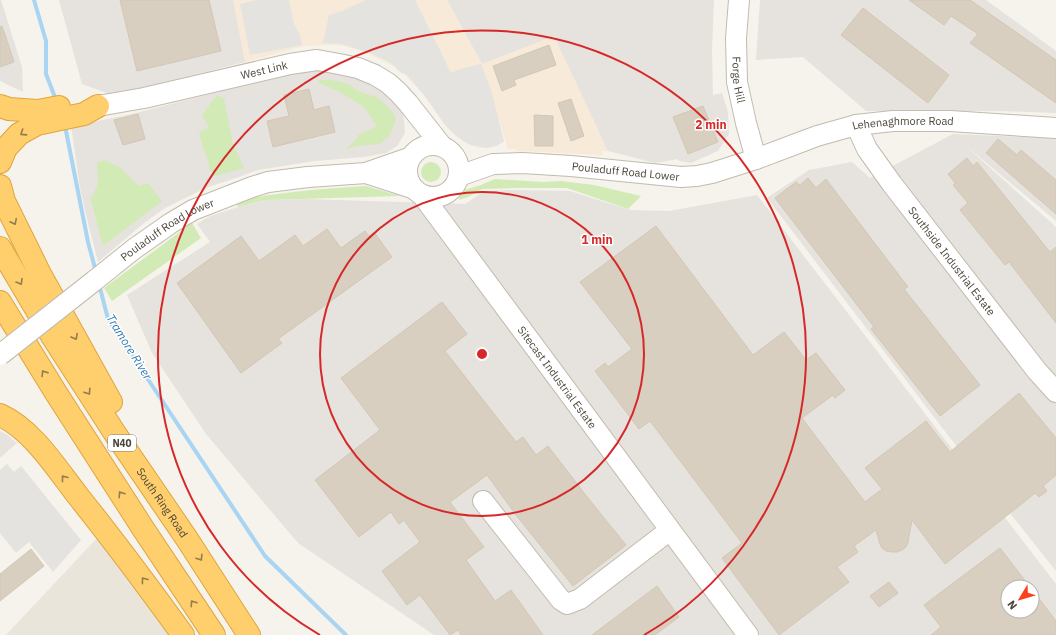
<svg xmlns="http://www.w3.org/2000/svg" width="1056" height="635" viewBox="0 0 1056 635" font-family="'IBM Plex Sans',sans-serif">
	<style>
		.residential { fill: #eae5da }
		.commercial { fill: #f7ead8 }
		.industrial { fill: #e6e2dd; fill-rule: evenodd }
		.green { fill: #d2eab5 }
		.parking { fill: #e5e3e0 }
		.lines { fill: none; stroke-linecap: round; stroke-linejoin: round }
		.stream { stroke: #a9d4f2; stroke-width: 4 }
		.building { fill: #d8cfc1; stroke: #d3c7b4 }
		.minor-casing { stroke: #c2bbae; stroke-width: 22 }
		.highway-casing { stroke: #e0a43c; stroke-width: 24 }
		.minor { stroke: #fff; stroke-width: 20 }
		.highway { stroke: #ffcf6e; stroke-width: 22 }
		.minor-bridge-casing { stroke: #c2bbae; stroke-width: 22; stroke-linecap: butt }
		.minor-bridge { stroke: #fff; stroke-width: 20 }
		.oneway { stroke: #937c4e }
		.ring { fill: none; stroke: #d62828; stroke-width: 2 }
		.labels { text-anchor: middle; stroke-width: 3; stroke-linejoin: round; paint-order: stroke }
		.shield { fill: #fff; stroke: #817c74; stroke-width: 1 }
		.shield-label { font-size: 10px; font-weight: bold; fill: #4b4439 }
		.street-label { font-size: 11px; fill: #4b4439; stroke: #fff }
		.water-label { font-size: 12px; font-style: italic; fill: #2e7ab2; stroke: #fff }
		.centre { fill: #d62828; stroke: #fff; stroke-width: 2 }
		.ring-label { font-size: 12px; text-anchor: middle; font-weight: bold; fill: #d62828; stroke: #fff; stroke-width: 3; stroke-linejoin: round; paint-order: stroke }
	</style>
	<rect width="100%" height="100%" fill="#f6f3ec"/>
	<path class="residential" d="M98,537L169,635H6Z"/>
	<path class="commercial" d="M233,0H447L482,64L554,36L570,69H571L575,81L608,151H602L603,155L516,151L515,149H508L496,109L504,142L498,145L487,148H480L470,145L457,137L445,125L420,90L399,69L367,53L348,47L336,45L304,46L245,62Z"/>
	<g class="industrial">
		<path d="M0,0H1L22,67L23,92L0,81Z"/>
		<path d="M59,0H233L245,62L112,95L82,84Z"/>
		<path d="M447,0H714L712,51L713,95L722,93L728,112L729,134L718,151L691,163L679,161L678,159L655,163L608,151L554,36L482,64Z"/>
		<path d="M760,0H986L1056,51V113L998,111H866L803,57L756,60Z"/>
		<path d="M330,68L351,74L387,90L403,108L405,133L397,146L386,153L364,157L315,161L258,170L239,177L208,187L165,208L144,223L98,262L89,227L80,188L71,125H79L132,114L202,96L234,87L300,72Z"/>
		<path d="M953,134L1049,138L1056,136V221L965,145L1056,227V571L947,434L767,198L809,170L852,162L870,178Z"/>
		<path d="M512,190L570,191L630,210L669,211L757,195L1056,584V635H434L298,543L206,434L152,353L127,295L210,242L197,224L210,216L238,207L267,200L306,199L465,204L485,191ZM1008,587H1032V611H1008Z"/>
		<path d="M0,431L6,434L17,443L0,458Z"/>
	</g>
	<g class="green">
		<path d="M319,80H330L341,82L349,84L358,91L373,96L377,97L393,112L396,120L389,136L379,144L356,146L347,149L358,137V135L377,126L365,108L340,92L319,83Z"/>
		<path d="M217,95L224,99L233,144L244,168L215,176L210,170L207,157L204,151L199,132L209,128L202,115Z"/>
		<path d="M104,160L121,168L127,175L139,186L148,183L162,201L103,246L90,196H93L98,183L97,163Z"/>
		<circle cx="431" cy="172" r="10"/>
		<path d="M495,179L543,182L561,181L594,185L641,196L628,209L567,188H514L482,189L468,197L459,200L461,191L481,185Z"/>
		<path d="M366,186L400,196L266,200L238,207L236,201C279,192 322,189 366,186Z"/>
		<path d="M192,223L201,238L112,301L104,288Z"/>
	</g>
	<g class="parking">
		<path d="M257,0H289L294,24L300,35L302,45L250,55L240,4Z"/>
		<path d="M366,0H415L451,73L460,69L481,64L492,93L504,141L496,146L487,148L471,145L463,141L453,133L445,125L428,100L407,75L401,73L391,63L370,53L342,44L323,43L329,15L342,11Z"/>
		<path d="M267,92L270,111L249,117L254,144L269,142L272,151L334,136L337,129L332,107L324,101L339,109L354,127L356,135L334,157L300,161L258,168L245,163L233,104Z"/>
		<path d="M7,464L14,472L21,466L81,540L53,572L29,542L16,553L0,533V470Z"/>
		<path d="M1026,508L1056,545V557L1021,513Z"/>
	</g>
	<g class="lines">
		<g class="stream">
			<path d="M34,0L46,41V74L56,100"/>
			<path d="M65,126L88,242L96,272"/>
			<path d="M99,284L108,319L265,556L346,635"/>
		</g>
	</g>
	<g class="building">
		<path d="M120,0H209L221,51L137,71Z"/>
		<path d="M909,0H970L1056,60V103L970,43L978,34L951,16L944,25Z"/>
		<path d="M863,8L949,75L928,103L841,35Z"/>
		<path d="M2,26L14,62L0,67V27Z"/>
		<path d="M549,45L556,65L514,80L516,85L502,91L493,66Z"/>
		<path d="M309,89L314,110L329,106L335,132L273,147L267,121L289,116L284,95Z"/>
		<path d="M571,99L584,136L571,141L558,103Z"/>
		<path d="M703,106L718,142L688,154L673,117Z"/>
		<path d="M138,114L145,139L123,145L114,120Z"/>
		<path d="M534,115L553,116V146H535Z"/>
		<path d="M998,139L1017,155L1021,150L1056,180V214L986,153Z"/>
		<path d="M967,158L973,166L977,162L1050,252L1056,247V323L1009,262L1005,265L960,210L968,203L953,185L955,183L948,174Z"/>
		<path d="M808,178L816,188L826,179L908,287L904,289L980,385L940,416L871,329L874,327L775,198L796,182L800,185Z"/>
		<path d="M656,226L753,355L784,332L806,360L816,353L845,390L835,398L833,395L802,418L865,502L882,489L865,468L926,421L950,452L1019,393L1056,438V475L1043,486L1047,491L1039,497L1035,493L1014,510L945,564L912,520L908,542L906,547L902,550L897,552H892L886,551L882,548L880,544L876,530L854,546L858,552L837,567L849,582L779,635L722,558L742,543L650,421L639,429L595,371L605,363L608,367L632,349L580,282Z"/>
		<path d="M327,229L341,248L365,231L369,236L374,232L392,257L278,339L282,343L241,373L177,283L241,236L259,261L295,235L303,246Z"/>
		<path d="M442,302L467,334L445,351L516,442L523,437L536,455L548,446L584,493L626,545L573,586L516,515L487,475L450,502L484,547L466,560L495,601L511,590L543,635H461L458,630L450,635L420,595L407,605L382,571L420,542L404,520L399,524L391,512L359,537L315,480L380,430L341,378Z"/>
		<path d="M1000,548L1030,587H1008V611H1032V589L1056,621V635H931L941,627L924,605Z"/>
		<path d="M31,549L44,566L0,601V574Z"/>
		<path d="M889,582L898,593L879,607L870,596Z"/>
		<path d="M657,586L679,617L655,635H592Z"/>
	</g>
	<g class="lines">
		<defs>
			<g id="minor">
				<path id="s1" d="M739,0L736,38L737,82L746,123L756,159"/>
				<path id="s2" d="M98,106L144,98L290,64L317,60L339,64L358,68L375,75L388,83L398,92L408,103L441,145"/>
				<path id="s3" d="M856,125L867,149L892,184L1037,371L1056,392"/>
				<circle cx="433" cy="171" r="26"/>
				<path d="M366,173L412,188"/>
				<path id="s4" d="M459,176L493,164L522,163L571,166L681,177L697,176L712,173L756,159L817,136L856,125L893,121H950L1056,128"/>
				<path id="s5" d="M422,195L748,635"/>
				<path id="s6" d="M94,281L134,249L171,223L193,210L252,187L268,182L308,177L366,173L409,158"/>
				<path d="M483,501L561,600L567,604L580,599L670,530"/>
			</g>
			<g id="highway">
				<path d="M0,106L9,109L38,111L59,107"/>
				<path d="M0,162L6,148L19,134L37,124L84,114L98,106"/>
				<path d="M0,186L4,201L40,274L111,402"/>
				<path id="s7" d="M0,248L52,336L116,435L187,539L249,635"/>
				<path d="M0,302L56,393L144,530L214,635"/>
				<path d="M0,415C32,429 57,469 78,496C114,541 149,588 183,635"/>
			</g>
		</defs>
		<use href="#minor" class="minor-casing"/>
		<use href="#highway" class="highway-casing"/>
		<use href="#minor" class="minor"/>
		<use href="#highway" class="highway"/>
		<defs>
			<path id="minor-bridge" d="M0,355L94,281"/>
		</defs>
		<use href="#minor-bridge" class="minor-bridge-casing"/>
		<use href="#minor-bridge" class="minor-bridge"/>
	</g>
	<defs><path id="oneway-chevron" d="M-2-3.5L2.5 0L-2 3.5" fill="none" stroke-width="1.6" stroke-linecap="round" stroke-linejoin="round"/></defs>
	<g class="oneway">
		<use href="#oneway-chevron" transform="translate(23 133) rotate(147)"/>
		<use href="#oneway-chevron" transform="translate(14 222) rotate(64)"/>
		<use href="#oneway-chevron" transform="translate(20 282) rotate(59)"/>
		<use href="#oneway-chevron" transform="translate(75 337) rotate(61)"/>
		<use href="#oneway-chevron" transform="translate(44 373) rotate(-122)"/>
		<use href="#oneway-chevron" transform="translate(88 392) rotate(57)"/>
		<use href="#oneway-chevron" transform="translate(64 478) rotate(-128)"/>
		<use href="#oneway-chevron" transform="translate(121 494) rotate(-123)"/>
		<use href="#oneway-chevron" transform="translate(200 558) rotate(57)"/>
		<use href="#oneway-chevron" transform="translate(144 580) rotate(-127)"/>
		<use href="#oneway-chevron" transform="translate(193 603) rotate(-124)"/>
	</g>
	<g class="ring">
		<circle cx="482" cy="354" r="162"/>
		<path d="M320 635A324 324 0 1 1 644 635"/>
	</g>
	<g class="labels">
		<rect class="shield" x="108" y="435" width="28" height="16" rx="3"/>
		<g class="shield-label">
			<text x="122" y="447">N40</text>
		</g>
		<g class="street-label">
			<text dy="4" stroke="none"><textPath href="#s2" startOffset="170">West Link</textPath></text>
			<text dy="4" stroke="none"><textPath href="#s1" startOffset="80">Forge Hill</textPath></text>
			<text dy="4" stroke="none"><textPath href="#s4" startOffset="455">Lehenaghmore Road</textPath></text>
			<text dy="4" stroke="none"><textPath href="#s4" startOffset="169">Pouladuff Road Lower</textPath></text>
			<text dy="4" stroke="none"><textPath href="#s6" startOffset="90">Pouladuff Road Lower</textPath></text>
			<text dy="4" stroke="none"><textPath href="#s3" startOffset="167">Southside Industrial Estate</textPath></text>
			<text dy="4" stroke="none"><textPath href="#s5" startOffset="227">Sitecast Industrial Estate</textPath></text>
			<text dy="4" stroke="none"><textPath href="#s7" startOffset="302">South Ring Road</textPath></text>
		</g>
		<g class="water-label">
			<text transform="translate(129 347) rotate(58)" y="4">Tramore River</text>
		</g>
	</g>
	<circle cx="482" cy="354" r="6" class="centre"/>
	<g class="ring-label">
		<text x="711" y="129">2 min</text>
		<text x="597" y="244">1 min</text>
	</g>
	<g transform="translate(1020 599) rotate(232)"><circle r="19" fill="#ffffff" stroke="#b7b4b0"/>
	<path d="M0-3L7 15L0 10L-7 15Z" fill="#fc3f1d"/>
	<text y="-6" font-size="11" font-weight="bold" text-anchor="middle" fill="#4b4439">N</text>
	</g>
</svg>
